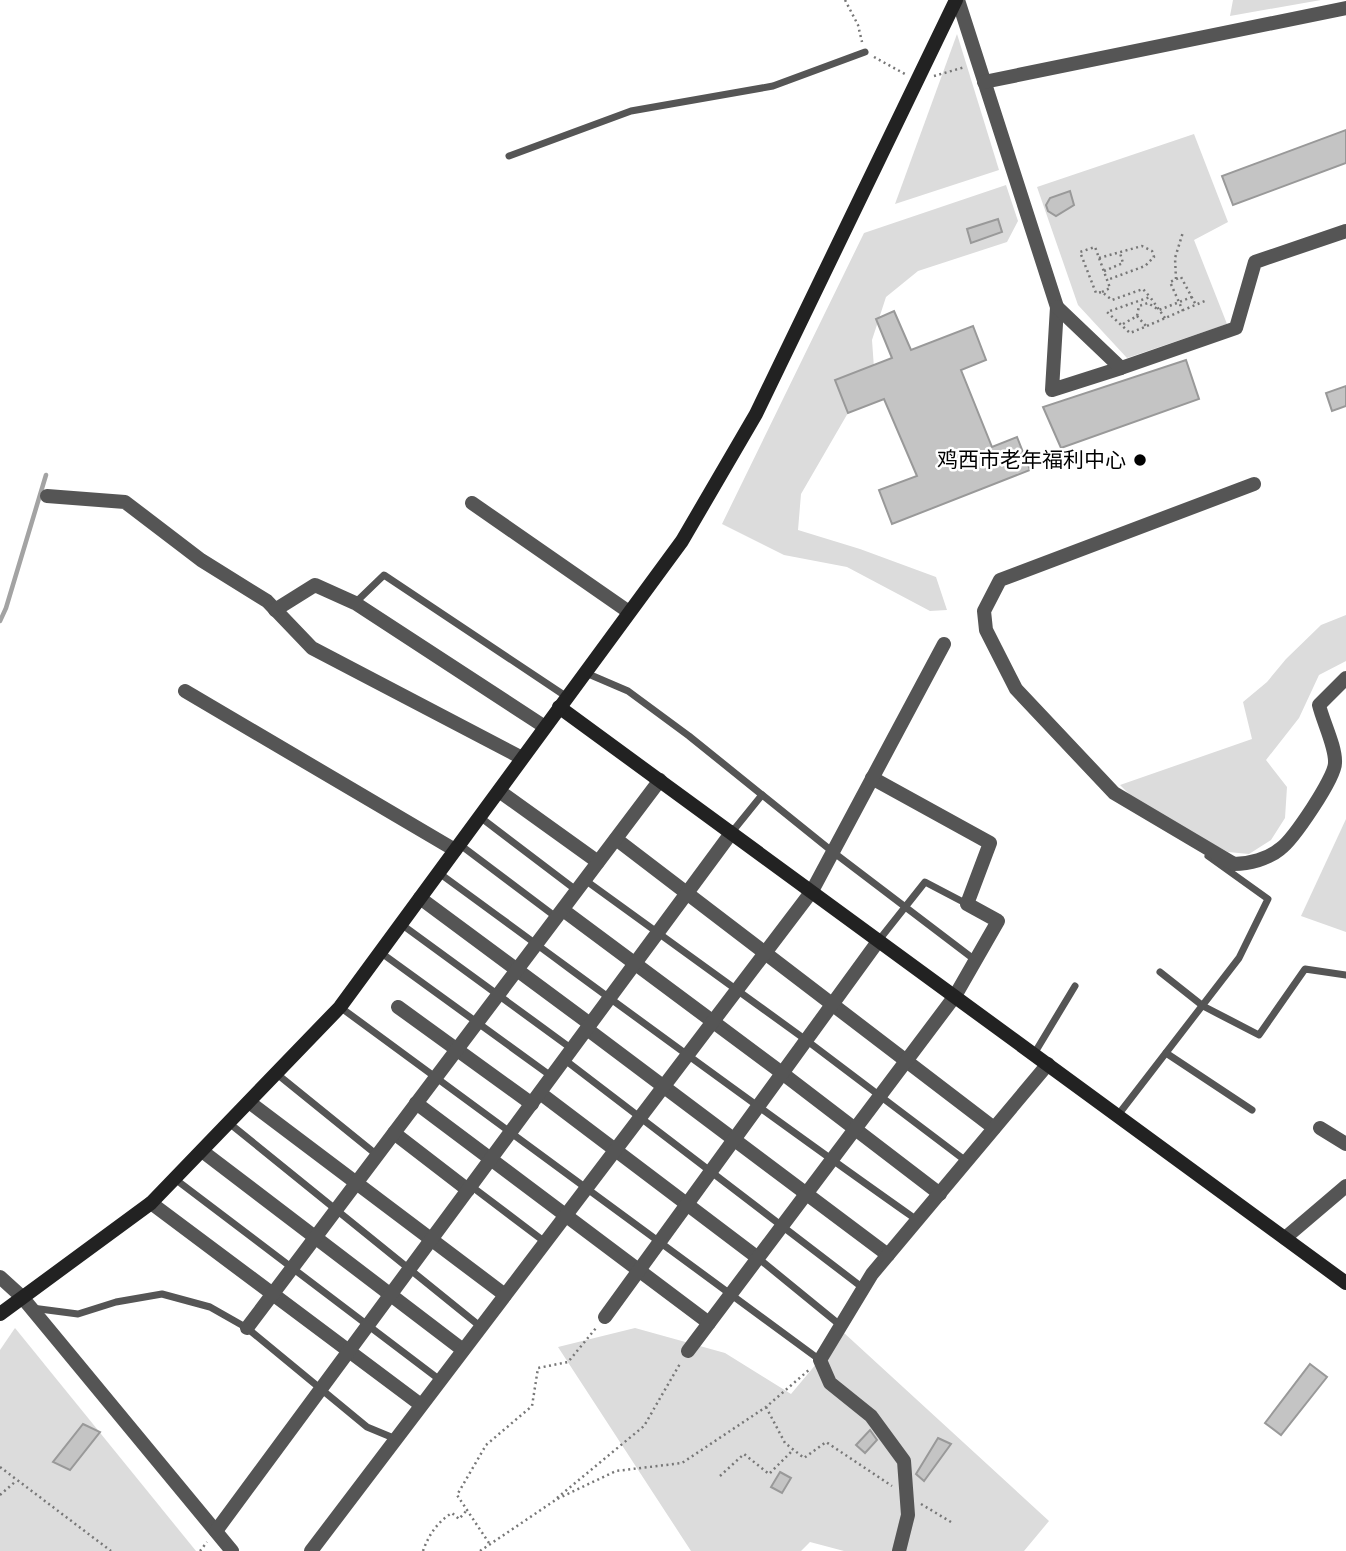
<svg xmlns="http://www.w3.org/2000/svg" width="1346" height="1551" viewBox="0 0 1346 1551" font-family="'Alegreya Sans','Noto Sans SC',sans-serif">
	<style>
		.green { fill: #dcdcdc }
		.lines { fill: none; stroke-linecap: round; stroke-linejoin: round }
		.stream { stroke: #a3a3a3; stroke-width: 4.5 }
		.building { fill: #c4c4c4; stroke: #999; stroke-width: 2 }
		.path { stroke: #777; stroke-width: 2.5; stroke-dasharray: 2 3.5; stroke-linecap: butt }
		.lane { stroke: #555; stroke-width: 7 }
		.street { stroke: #555; stroke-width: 14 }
		.secondary { stroke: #222; stroke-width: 14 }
		.poi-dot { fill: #000; stroke: #fff; stroke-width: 2.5 }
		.labels { text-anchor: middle; stroke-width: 5; stroke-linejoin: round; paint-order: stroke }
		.poi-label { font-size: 21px; fill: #000; stroke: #fff; text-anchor: end }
	</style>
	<rect width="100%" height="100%" fill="#fff"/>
	<g class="green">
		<path d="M1233,0H1321L1230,16Z"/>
		<path d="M957,34L999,170L895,204Z"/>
		<path d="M1194,134L1228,222L1194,240L1227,324L1127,358L1078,305L1037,187Z"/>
		<path d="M1006,185L1018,221L1007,242L918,271L886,297L872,340L874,368L801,494L798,530L860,549L936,577L947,610L930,611L847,567L784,555L722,524L864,233Z"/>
		<path d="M1346,615V661L1319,675L1299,718L1266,760L1287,787L1285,818L1271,840L1249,854L1228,852L1141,806L1120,785L1252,739L1243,702L1267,682L1286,659L1321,625Z"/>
		<path d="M1346,819V932L1301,916Z"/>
		<path d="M15,1328L196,1551H0V1350Z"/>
		<path d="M635,1328L725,1353L791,1394L843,1332L1049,1521L1024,1551H844L810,1542L801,1551H691L558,1347Z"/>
	</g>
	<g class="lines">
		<path class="stream" d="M0,621L6,608L46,475"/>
	</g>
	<g class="building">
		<path d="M1346,130V163L1233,205L1222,176Z"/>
		<path d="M1070,191L1074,205L1056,216L1048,211L1046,205L1050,198Z"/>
		<path d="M998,219L1002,232L971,243L967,229Z"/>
		<path d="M894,311L911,350L973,326L986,360L961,370L992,447L1017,437L1030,470L892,524L879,490L917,476L884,399L848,413L835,380L892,358L876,319Z"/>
		<path d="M1186,360L1199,399L1061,448L1043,407Z"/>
		<path d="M1346,386V406L1332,411L1326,393Z"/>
		<path d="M1310,1364L1327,1377L1281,1435L1265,1423Z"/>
		<path d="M83,1424L100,1432L70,1470L53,1462Z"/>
		<path d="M870,1430L877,1440L865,1453L856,1445Z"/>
		<path d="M938,1438L951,1444L924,1481L916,1474Z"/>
		<path d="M780,1472L791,1478L782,1493L771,1487Z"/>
	</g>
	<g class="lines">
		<g class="path">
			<path d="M845,0L858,25L862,42"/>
			<path d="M874,57L905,74"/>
			<path d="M934,76L965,67"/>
			<path d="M1099,258L1142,246L1152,251L1154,257L1145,266L1107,280"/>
			<path d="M1104,271L1123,263L1120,253"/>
			<path d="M1176,279L1175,258L1183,232"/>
			<path d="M1102,292L1110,288L1095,247L1080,252L1096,293L1102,292L1112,300L1143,289L1150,297"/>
			<path d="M1183,311L1170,282L1181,277L1196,305"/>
			<path d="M1137,316L1146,326"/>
			<path d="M1165,318L1150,297L1107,312L1130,333C1155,323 1180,311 1205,301"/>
			<path d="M1123,324L1137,316L1139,306L1148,303L1159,310L1192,297"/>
			<path d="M766,1407L785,1443L804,1458L826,1442L892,1486"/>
			<path d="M0,1467L111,1551"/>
			<path d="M720,1476L744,1454L769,1474L793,1450"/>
			<path d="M0,1495L16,1481"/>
			<path d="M557,1498L644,1426L681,1362"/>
			<path d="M921,1504L951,1522"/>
			<path d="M489,1543L457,1495L486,1445L532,1406L538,1368L568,1362L596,1328"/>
			<path d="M200,1551L207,1542"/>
			<path d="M423,1551C428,1536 438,1521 452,1513L459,1519L467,1510"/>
			<path d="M480,1551L557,1499L616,1471L682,1463L766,1407L810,1369"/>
		</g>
		<g class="lane">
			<path d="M509,156L631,111L773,86L865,52"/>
			<path d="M355,603L384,575L567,697"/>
			<path d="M586,673L628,691L689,736L833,852L975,960"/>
			<path d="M480,817L576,890"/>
			<path d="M732,832L762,795"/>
			<path d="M459,844L556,917"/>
			<path d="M439,873C598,989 756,1107 917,1220"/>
			<path d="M585,880L806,1040L966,1161"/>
			<path d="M401,924L572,1049"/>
			<path d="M879,940L925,882L967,904"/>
			<path d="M380,952L551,1076"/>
			<path d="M1160,972L1203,1006L1259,1035L1305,969L1346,975"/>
			<path d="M340,1007L820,1360"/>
			<path d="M1166,1053L1252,1110"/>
			<path d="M1034,1054L1075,986"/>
			<path d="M565,1060L863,1288"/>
			<path d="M277,1074L377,1155"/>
			<path d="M1118,1115L1239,958L1268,899L1208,856"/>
			<path d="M229,1123L481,1327"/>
			<path d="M175,1179L440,1380"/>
			<path d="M471,1186L545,1242"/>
			<path d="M758,1258L840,1325"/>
			<path d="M32,1308L78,1314L116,1302L162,1294L210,1307L247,1328L367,1427L396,1439"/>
		</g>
		<g class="street">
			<path d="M958,0L1057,307L1052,390L1121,368"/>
			<path d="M984,82L1346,8"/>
			<path d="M1057,307L1121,368L1236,328L1255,262L1346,231"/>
			<path d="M1254,484L1000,580L984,611L986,630L1016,689L1114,793L1234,864C1249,864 1268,859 1280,849C1293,840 1335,778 1335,763C1336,747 1323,722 1319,705L1346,678"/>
			<path d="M47,496L125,502L201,560L267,601L312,648L522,758"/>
			<path d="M472,503L629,612"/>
			<path d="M275,610L315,585L355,603L545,727"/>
			<path d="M185,691L455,850"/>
			<path d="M499,791L598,862"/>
			<path d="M616,839L994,1128"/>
			<path d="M420,898L590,1024"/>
			<path d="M563,910L782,1073L940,1194"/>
			<path d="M398,1007L532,1104"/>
			<path d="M587,1029L888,1255"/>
			<path d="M540,1093L758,1258"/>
			<path d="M249,1102L505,1295"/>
			<path d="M416,1103L709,1323"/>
			<path d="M1320,1128L1346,1144"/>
			<path d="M394,1133L468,1190"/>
			<path d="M202,1151L463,1350"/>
			<path d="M151,1203L421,1405"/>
			<path d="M1285,1238L1346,1186"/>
			<path d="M0,1277L22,1297L232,1551"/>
			<path d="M605,1317L879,940"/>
			<path d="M247,1328L660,780"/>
			<path d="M688,1351L955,996L998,921L967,904L990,843L872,778"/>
			<path d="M216,1531L732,832"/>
			<path d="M311,1551L812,891L944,644"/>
			<path d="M899,1551L908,1515L904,1461L871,1416L830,1383L820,1360L872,1274L1048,1064"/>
		</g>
		<g class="secondary">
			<path d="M559,707L1346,1283"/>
			<path d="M0,1314L151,1203L340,1007L682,541L756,414L956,0"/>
		</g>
	</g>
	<circle class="poi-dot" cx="1140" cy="460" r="7"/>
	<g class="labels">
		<g class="poi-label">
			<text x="1126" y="467">鸡西市老年福利中心</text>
		</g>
	</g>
</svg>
